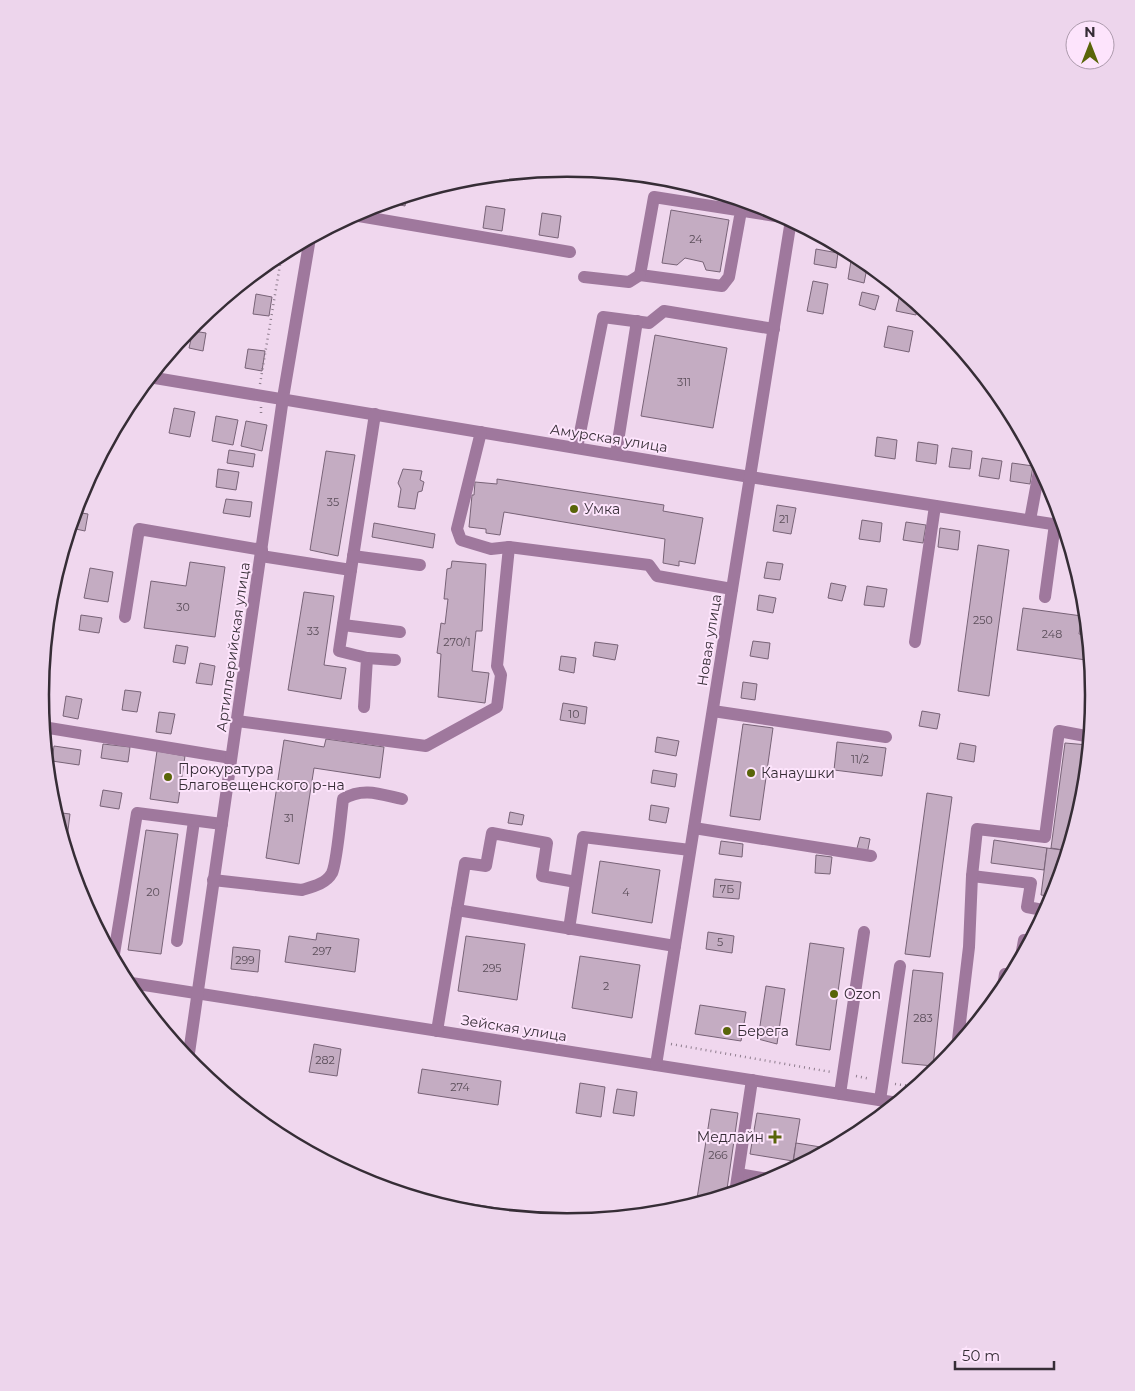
<svg xmlns="http://www.w3.org/2000/svg" width="1135" height="1391" viewBox="0 0 1135 1391" font-family="Montserrat,sans-serif">
	<style>
		.building { fill: #c4acc2; stroke: #786377 }
		.lines { fill: none; stroke-linecap: round; stroke-linejoin: round }
		.path { stroke: #8e7d8d; stroke-width: 2.5; stroke-dasharray: 1 4; stroke-linecap: butt }
		.minor { stroke: #9f789d; stroke-width: 12 }
		.poi-dot { fill: #596509; stroke: #fde4fc; stroke-width: 2 }
		.labels { text-anchor: middle; stroke-width: 4; stroke-linejoin: round; paint-order: stroke }
		.number-label { font-size: 11px; fill: #5a4d59 }
		.street-label { font-size: 14px; fill: #362d36; stroke: #fde4fc }
		.poi-label { font-size: 14px; fill: #362d36; stroke: #fde4fc; text-anchor: start }
		.rim { fill: none; stroke: #362d36; stroke-width: 2.5 }
	</style>
	<rect width="100%" height="100%" fill="#f0d7ee"/>
	<g class="building">
		<path d="M407,195L405,206L386,202Z"/>
		<path d="M486,206L505,209L502,231L483,228Z"/>
		<path d="M671,210L729,220L720,272L706,270L703,262L685,258L677,265L662,263Z"/>
		<path d="M542,213L561,216L558,238L539,235Z"/>
		<path d="M816,249L838,253L836,268L814,264Z"/>
		<path d="M282,253L280,264L268,262L275,257Z"/>
		<path d="M852,255L861,257L868,263L864,283L848,279Z"/>
		<path d="M813,281L828,284L823,314L807,311Z"/>
		<path d="M862,292L879,296L875,310L859,305Z"/>
		<path d="M256,294L272,297L269,316L253,314Z"/>
		<path d="M900,294L908,296L918,304L916,315L896,311Z"/>
		<path d="M888,326L913,331L909,352L884,347Z"/>
		<path d="M193,331L206,333L203,351L189,348Z"/>
		<path d="M655,335L727,348L713,428L641,416Z"/>
		<path d="M248,349L265,351L262,371L245,368Z"/>
		<path d="M174,408L195,412L190,437L169,433Z"/>
		<path d="M216,416L238,420L233,445L212,441Z"/>
		<path d="M246,421L267,425L262,451L241,446Z"/>
		<path d="M877,437L897,440L895,459L875,456Z"/>
		<path d="M918,442L938,445L936,464L916,461Z"/>
		<path d="M952,448L972,451L970,469L949,467Z"/>
		<path d="M229,450L255,454L253,467L227,463Z"/>
		<path d="M326,451L355,455L338,556L310,550Z"/>
		<path d="M982,458L1002,461L999,479L979,476Z"/>
		<path d="M1012,463L1033,466L1030,484L1010,481Z"/>
		<path d="M218,469L239,472L236,490L216,487Z"/>
		<path d="M403,469L422,471L420,480L424,482L423,486L422,491L418,492L415,509L398,507L401,489L398,483Z"/>
		<path d="M497,479L664,505L663,511L703,518L695,564L679,561V566L663,563L665,539L504,512L500,535L486,533V529L469,527L472,495H474L475,482L497,484Z"/>
		<path d="M226,499L252,502L250,517L223,513Z"/>
		<path d="M777,505L796,508L791,534L773,531Z"/>
		<path d="M75,512L88,514L85,531L71,528Z"/>
		<path d="M862,520L882,523L880,542L859,539Z"/>
		<path d="M906,522L926,525L923,543L903,540Z"/>
		<path d="M374,523L435,534L433,548L372,537Z"/>
		<path d="M940,528L960,531L958,550L938,547Z"/>
		<path d="M978,545L1009,550L989,696L958,691Z"/>
		<path d="M452,561L486,564L482,631H476L472,671L489,673L485,703L438,697L441,654L437,653L441,623L445,624L448,599H444L447,569L451,568Z"/>
		<path d="M190,562L225,567L215,637L144,628L151,581L186,586Z"/>
		<path d="M767,562L783,564L780,580L764,578Z"/>
		<path d="M90,568L113,572L108,602L84,598Z"/>
		<path d="M831,583L846,586L842,601L828,598Z"/>
		<path d="M867,586L887,589L884,607L864,605Z"/>
		<path d="M304,592L334,596L324,665L346,668L341,699L288,690Z"/>
		<path d="M759,595L776,598L773,613L757,610Z"/>
		<path d="M1023,608L1082,616L1079,634L1089,635L1086,660L1017,650Z"/>
		<path d="M81,615L102,618L99,633L79,630Z"/>
		<path d="M753,641L770,643L768,659L750,656Z"/>
		<path d="M595,642L618,645L615,660L593,656Z"/>
		<path d="M176,645L188,647L185,664L173,662Z"/>
		<path d="M561,656L576,658L574,673L559,670Z"/>
		<path d="M200,663L215,666L212,685L196,683Z"/>
		<path d="M743,682L757,684L755,700L741,698Z"/>
		<path d="M125,690L141,692L137,712L122,710Z"/>
		<path d="M66,696L82,699L78,719L63,716Z"/>
		<path d="M563,703L587,707L585,724L560,720Z"/>
		<path d="M922,711L940,714L937,729L919,726Z"/>
		<path d="M159,712L175,714L171,734L156,732Z"/>
		<path d="M743,724L773,728L760,820L730,816Z"/>
		<path d="M657,737L679,741L676,756L655,752Z"/>
		<path d="M326,739L384,747L380,778L314,768L299,864L266,858L284,740L324,747Z"/>
		<path d="M837,742L886,748L882,776L834,770Z"/>
		<path d="M960,743L976,746L974,762L957,759Z"/>
		<path d="M1065,743L1088,745L1078,822L1069,851L1051,848Z"/>
		<path d="M103,744L130,747L128,762L101,758Z"/>
		<path d="M54,746L81,750L79,765L52,761Z"/>
		<path d="M157,751L185,756L178,803L150,799Z"/>
		<path d="M653,770L677,774L675,787L651,783Z"/>
		<path d="M103,790L122,793L119,809L100,806Z"/>
		<path d="M927,793L952,797L930,957L905,954Z"/>
		<path d="M651,805L669,808L666,823L649,820Z"/>
		<path d="M54,812L70,814L67,838H62Z"/>
		<path d="M510,812L524,815L522,825L508,823Z"/>
		<path d="M146,830L178,834L161,954L128,950Z"/>
		<path d="M860,837L870,839L867,854L856,852Z"/>
		<path d="M994,840L1047,848L1044,870L991,863Z"/>
		<path d="M721,841L743,844L742,857L719,854Z"/>
		<path d="M1047,848L1069,851L1055,897L1041,895Z"/>
		<path d="M816,855L832,857L830,874L815,873Z"/>
		<path d="M600,861L660,870L652,923L592,913Z"/>
		<path d="M69,862L77,863L75,881Z"/>
		<path d="M715,879L741,882L739,899L713,897Z"/>
		<path d="M708,932L734,936L732,953L706,949Z"/>
		<path d="M317,933L359,939L355,972L285,962L289,936L316,940Z"/>
		<path d="M466,936L525,944L517,1000L458,991Z"/>
		<path d="M810,943L844,948L830,1050L796,1045Z"/>
		<path d="M233,947L260,950L258,972L231,969Z"/>
		<path d="M580,956L640,965L632,1018L572,1008Z"/>
		<path d="M913,970L943,973L933,1066L902,1063Z"/>
		<path d="M766,986L785,989L777,1044L758,1039Z"/>
		<path d="M700,1005L746,1012L741,1041L695,1034Z"/>
		<path d="M314,1044L341,1049L337,1076L309,1072Z"/>
		<path d="M422,1069L501,1081L498,1105L418,1093Z"/>
		<path d="M580,1083L605,1087L601,1117L576,1113Z"/>
		<path d="M617,1089L637,1092L634,1116L613,1113Z"/>
		<path d="M711,1109L738,1113L726,1196L696,1205Z"/>
		<path d="M757,1113L800,1119L793,1161L750,1154Z"/>
		<path d="M796,1143L833,1149L792,1171Z"/>
		<path d="M427,1197L523,1212L522,1219L464,1213L426,1201Z"/>
		<path d="M616,1212L637,1216L615,1218Z"/>
	</g>
	<g class="lines">
		<g class="path">
			<path d="M260,384L282,253"/>
			<path d="M261,407V414"/>
			<path d="M671,1044L831,1072"/>
			<path d="M856,1076L870,1079"/>
			<path d="M895,1084L917,1087"/>
		</g>
		<g class="minor">
			<path d="M741,211L729,277L722,286L640,275L654,197L788,218"/>
			<path d="M353,215L570,252"/>
			<path d="M584,277L629,282L640,275"/>
			<path d="M149,377L750,477L1065,526"/>
			<path d="M481,432L457,529L461,540L491,549L509,547L649,565L657,576L732,589"/>
			<path d="M577,448L603,317L649,323L664,311L774,329"/>
			<path d="M616,454L637,321"/>
			<path d="M1030,520L1040,466"/>
			<path d="M261,556L351,570L375,414"/>
			<path d="M353,556L420,565"/>
			<path d="M351,570L339,651L367,658L364,707"/>
			<path d="M1045,597L1055,524"/>
			<path d="M125,617L139,529L262,550"/>
			<path d="M343,625L400,632"/>
			<path d="M915,642L935,506"/>
			<path d="M367,658L395,660"/>
			<path d="M713,711L886,737"/>
			<path d="M237,721L426,746L497,707L501,675L497,666L509,547"/>
			<path d="M43,727L231,758"/>
			<path d="M694,828L871,856"/>
			<path d="M972,876L1031,883L1027,907L1048,911"/>
			<path d="M213,880L302,890C312,887 326,884 332,873C337,863 341,814 343,799C363,787 380,794 402,799"/>
			<path d="M457,910L465,863L486,866L492,833L547,843L542,876L576,882"/>
			<path d="M569,929L583,837L690,850"/>
			<path d="M177,941L194,821"/>
			<path d="M113,960L137,813L222,824"/>
			<path d="M1020,962L1024,940"/>
			<path d="M125,982L898,1103"/>
			<path d="M1002,994L1005,974L1013,975"/>
			<path d="M437,1031L457,910L675,946"/>
			<path d="M957,1048L969,947L972,876L977,829L1045,837L1059,731L1091,737"/>
			<path d="M188,1060L283,398L310,238"/>
			<path d="M656,1065L791,220"/>
			<path d="M840,1094L864,932"/>
			<path d="M880,1100L900,966"/>
			<path d="M738,1174L775,1180"/>
			<path d="M735,1193L752,1080"/>
		</g>
	</g>
	<g class="poi-dot">
		<circle cx="574" cy="509" r="5"/>
		<circle cx="751" cy="773" r="5"/>
		<circle cx="168" cy="777" r="5"/>
		<circle cx="834" cy="994" r="5"/>
		<circle cx="727" cy="1031" r="5"/>
		<path d="M772.5 1129.5h5v5h5v5h-5v5h-5v-5h-5v-5h5z"/>
	</g>
	<g class="labels">
		<g class="number-label">
			<text x="696" y="243">24</text>
			<text x="684" y="386">311</text>
			<text x="333" y="506">35</text>
			<text x="784" y="523">21</text>
			<text x="183" y="611">30</text>
			<text x="983" y="624">250</text>
			<text x="313" y="635">33</text>
			<text x="1052" y="638">248</text>
			<text x="457" y="646">270/1</text>
			<text x="574" y="718">10</text>
			<text x="860" y="763">11/2</text>
			<text x="289" y="822">31</text>
			<text x="727" y="893">7Б</text>
			<text x="153" y="896">20</text>
			<text x="626" y="896">4</text>
			<text x="720" y="946">5</text>
			<text x="322" y="955">297</text>
			<text x="245" y="964">299</text>
			<text x="492" y="972">295</text>
			<text x="606" y="990">2</text>
			<text x="923" y="1022">283</text>
			<text x="325" y="1064">282</text>
			<text x="460" y="1091">274</text>
			<text x="718" y="1159">266</text>
		</g>
		<g class="street-label">
			<text transform="translate(609 438) rotate(9)" y="5">Амурская улица</text>
			<text transform="translate(709 640) rotate(-81)" y="5">Новая улица</text>
			<text transform="translate(233 647) rotate(-82)" y="5">Артиллерийская улица</text>
			<text transform="translate(514 1028) rotate(9)" y="5">Зейская улица</text>
		</g>
		<g class="poi-label">
			<text x="584" y="514">Умка</text>
			<text x="178" y="774">Прокуратура<tspan x="178" dy="16">Благовещенского р-на</tspan></text>
			<text x="761" y="778">Канаушки</text>
			<text x="844" y="999">Ozon</text>
			<text x="737" y="1036">Берега</text>
			<text x="764" y="1142" text-anchor="end">Медлайн</text>
		</g>
	</g>
	<path d="M0 0H1135V1391H0ZM49 695a518 518 0 1 1 1036 0a518 518 0 1 1-1036 0Z" fill="#edd5ec" fill-rule="evenodd"/>
	<path class="rim" d="M49 695a518 518 0 1 1 1036 0a518 518 0 1 1-1036 0Z"/>
	<g transform="translate(1090 45)"><circle r="24" fill="#fde4fc" stroke="#ad9bad"/>
	<path d="M0-4L9 19L0 12L-9 19Z" fill="#596509"/>
	<text y="-8" font-size="14" font-weight="bold" text-anchor="middle" fill="#362d36">N</text>
	</g>
	<path d="M955 1361v8h99v-8" fill="none" stroke="#362d36" stroke-width="2.5"/>
	<text x="962" y="1361" font-size="15" fill="#362d36" stroke="#fde4fc" stroke-width="4" paint-order="stroke">50 m</text>
</svg>
